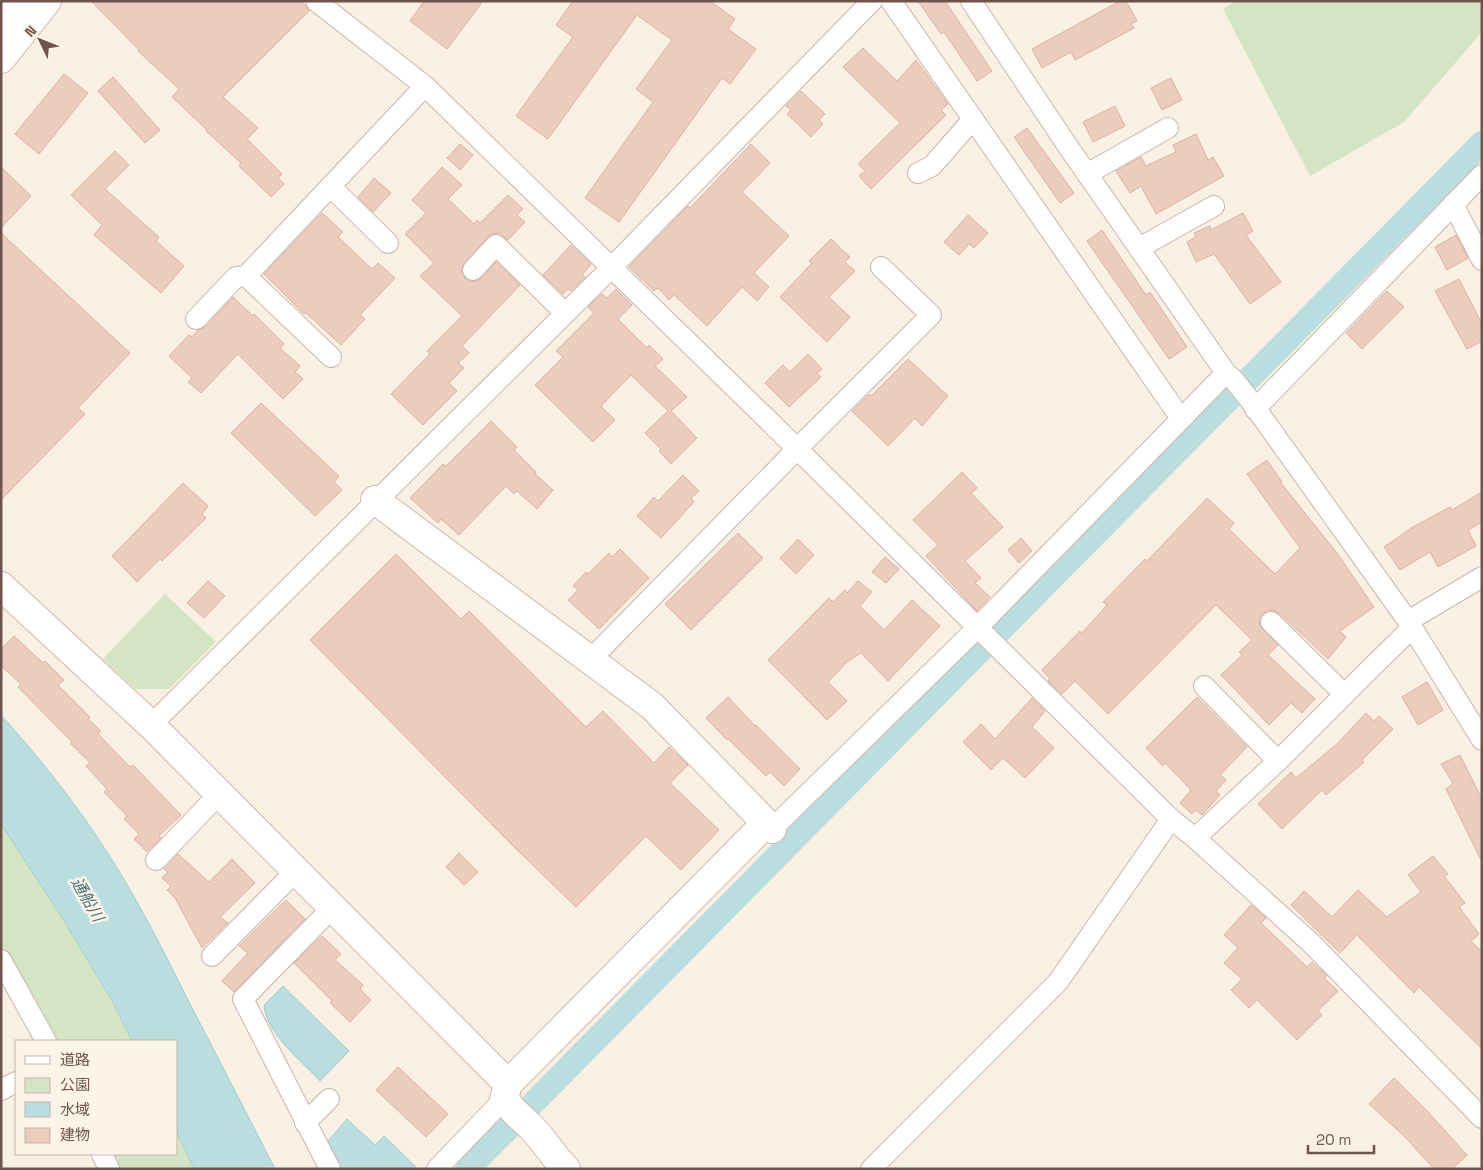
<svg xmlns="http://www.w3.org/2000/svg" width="1483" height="1170" viewBox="0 0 1483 1170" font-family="'Space Grotesk','Noto Sans JP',sans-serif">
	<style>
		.green { fill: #d3e5c3 }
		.water { fill: #badde0; stroke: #a1cdd1 }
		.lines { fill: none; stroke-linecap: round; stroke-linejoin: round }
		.canal { stroke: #badde0; stroke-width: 24 }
		.building { fill: #ebccbd; stroke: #dcb2a0 }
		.street-casing { stroke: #c8b6ab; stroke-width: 22 }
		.secondary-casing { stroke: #cdb8ab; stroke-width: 30 }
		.street { stroke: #fff; stroke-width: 20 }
		.secondary { stroke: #fff; stroke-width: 28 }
		.labels { text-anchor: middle; stroke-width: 5; stroke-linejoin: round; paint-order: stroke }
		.water-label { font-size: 16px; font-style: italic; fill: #457478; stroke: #fdf3e8 }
	</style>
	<rect width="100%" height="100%" fill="#f9efe3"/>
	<g class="green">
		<path d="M1236,1H1482V32L1404,122L1310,176L1223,9Z"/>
		<path d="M165,594L216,642L169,689H135L103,659Z"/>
		<path d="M1,824L61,916L112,1002L132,1041H51L1,959Z"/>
		<path d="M176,1131L194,1169H110L103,1154H176Z"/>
	</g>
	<g class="water">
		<path d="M1,715C35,753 67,792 95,834C131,886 160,944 188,1000C217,1056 246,1112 275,1169H194L176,1131V1041H132L112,1001L61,916L1,824Z"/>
		<path d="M283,986L349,1051L320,1081C302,1062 265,1032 264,1005Z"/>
		<path d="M347,1119L375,1145L384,1136L417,1168L341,1169L328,1141Z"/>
	</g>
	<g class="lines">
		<path class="canal" d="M468,1169L1482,143"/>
	</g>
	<g class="building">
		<path d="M91,1H301L306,6L309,11L223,97L258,128L247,139L282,174L278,178L284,184L271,197L239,166L241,163L206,131L207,130L172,97L179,89L138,51L139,50Z"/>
		<path d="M424,1H483L447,49L410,21Z"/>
		<path d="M573,1H710L735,19L728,29L756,49L730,84L722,78L619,222L585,198L653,102L636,89L672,40L637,15L548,139L516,116L573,37L556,25Z"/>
		<path d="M918,1H945L992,71L977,81L944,32L941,34Z"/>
		<path d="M1120,1H1126L1137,21L1131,24L1134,28L1075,60L1071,52L1042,68L1032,49Z"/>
		<path d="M863,48L897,81L916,60L948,104L941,110L946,115L871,189L859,176L865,171L858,164L900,123L843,67Z"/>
		<path d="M64,74L88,93L39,154L15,134Z"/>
		<path d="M113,77L160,130L145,143L98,91Z"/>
		<path d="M1171,78L1182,100L1162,110L1151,88Z"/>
		<path d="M801,91L825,114L819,120L823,124L811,137L787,114L791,110L786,106Z"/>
		<path d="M1115,106L1125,126L1093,142L1083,122Z"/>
		<path d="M1027,128L1074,193L1060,203L1014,137Z"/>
		<path d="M1196,134L1208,160L1213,157L1224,176L1156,214L1141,186L1130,193L1116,171L1141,157L1146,166L1176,152L1173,145Z"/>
		<path d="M460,144L473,155L460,170L447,158Z"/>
		<path d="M751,144L770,163L742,192L789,236L754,273L769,287L757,301L742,287L707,326L674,295L669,300L658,288L654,291L629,267L688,206L690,208Z"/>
		<path d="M115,151L129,165L105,189L159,237L156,241L184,266L161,293L94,235L102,225L71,195Z"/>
		<path d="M1,167L31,196L1,228Z"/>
		<path d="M442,167L462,185L448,199L474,224L477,220L480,223L508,195L523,209L517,215L525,222L508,240L498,233L493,234L488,237L462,267V273L465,278L470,281H476L482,278L496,262L520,285L462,346L469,353L458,363L464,368L449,383L457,391L423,425L391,394L430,354L427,351L462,316L420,276L434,263L405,234L426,213L412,200Z"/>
		<path d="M374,178L391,193L373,212L358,197Z"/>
		<path d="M322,213L343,232L338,237L372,269L378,263L395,278L360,315L365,319L341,345L306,313L304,314L264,274Z"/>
		<path d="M1243,213L1253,231L1246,235L1281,282L1250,304L1214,254L1196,262L1187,242L1196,237L1194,233L1210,226L1211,230Z"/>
		<path d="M968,215L988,233L974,248L969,244L959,255L944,242Z"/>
		<path d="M1102,230L1146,295L1150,292L1187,347L1169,359L1087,241Z"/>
		<path d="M1,233L130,353L78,408L85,414L1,500Z"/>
		<path d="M1456,235L1468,258L1447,270L1435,247Z"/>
		<path d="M831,239L850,257L845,262L855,271L829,297L850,317L827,342L780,297L812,263L809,261Z"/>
		<path d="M571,245L591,264L582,275L585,277L571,291L568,289L563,294L543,275Z"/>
		<path d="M1459,279L1482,324V341L1467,349L1435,291Z"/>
		<path d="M616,289L632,305L618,319L647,348L649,345L663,359L655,366L687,397L671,411L697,438L671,464L659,451L661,449L645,433L668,411L631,375L601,406L615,420L593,442L535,385L563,357L556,351L594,313L588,307L602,294L607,298Z"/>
		<path d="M1387,291L1404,307L1362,349L1346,333Z"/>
		<path d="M233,297L253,316L254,314L284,344L280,348L300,366L295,372L303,379L283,399L238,354L201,393L188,382L192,378L169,356L189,335L192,337L198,330L205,327Z"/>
		<path d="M808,354L822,369L817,373L821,377L789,407L765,383L783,365L790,372Z"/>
		<path d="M908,359L948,396L922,426L915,418L888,446L852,411L869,394L871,396Z"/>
		<path d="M261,403L339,476L334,482L342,490L315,516L231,433Z"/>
		<path d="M491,421L517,447L514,450L536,472L535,474L553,490L537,509L517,491L514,494L506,486L459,535L441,519L438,523L410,498L443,464L446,466Z"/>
		<path d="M1267,460L1282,482L1281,483L1337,553L1374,607L1340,631L1346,637L1328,659L1279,613L1274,611L1268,610L1262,614L1259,619L1260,626L1278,645L1268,655L1315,699L1302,713L1291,703L1269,725L1221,675L1242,655L1239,652L1252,640L1216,605L1108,714L1075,681L1062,694L1048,681L1050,679L1042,670L1080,631L1082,633L1107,605L1103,602L1145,559L1147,561L1207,498L1234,523L1229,529L1275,574L1300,548L1247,474Z"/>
		<path d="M962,472L977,488L971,493L1003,527L965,561L981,578L975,583L990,597L977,611L926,556L938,545L913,520Z"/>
		<path d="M683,475L699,491L691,498L694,502L661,538L637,516L654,497L658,501Z"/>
		<path d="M183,483L208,506L202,514L206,518L162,561L160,559L137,582L112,556Z"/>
		<path d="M1482,492V522L1468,530L1476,546L1438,567L1430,552L1400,570L1384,547L1413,527L1450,507L1452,510Z"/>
		<path d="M738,533L763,558L691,630L665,604Z"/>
		<path d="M1021,538L1032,551L1019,563L1008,550Z"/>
		<path d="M798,539L814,555L796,574L780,558Z"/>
		<path d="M620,549L649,578L599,629L568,600L578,590L573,586L586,572L588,574L609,553L612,557Z"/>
		<path d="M396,554L461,619L469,611L586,727L603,711L654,763L669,747L688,765L670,783L719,830L681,870L646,836L576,907L514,847L310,640Z"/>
		<path d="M885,557L899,569L886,583L872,572Z"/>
		<path d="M208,581L225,596L204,618L187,603Z"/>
		<path d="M858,581L872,592L860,606L884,630L912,600L940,626L888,681L861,653L847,662L828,682L847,701L827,720L768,660L829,598L833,602L845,590L847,593Z"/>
		<path d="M14,636L43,663L45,661L64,680L58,685L90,717L88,719L101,731L98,734L130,767L133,765L181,815L159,836L161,838L147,852L134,839L139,834L124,819L127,816L104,792L107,789L86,766L90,763L71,744L72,742L18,687L21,684L1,666V649Z"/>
		<path d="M1427,682L1443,710L1418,725L1402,697Z"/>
		<path d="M728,697L755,726L756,725L800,769L784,786L770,772L766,776L728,739L727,740L706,718Z"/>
		<path d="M1197,697L1247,747L1220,775L1226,780L1216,791L1220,795L1202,815L1196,810L1192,814L1180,803L1191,790L1165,763L1163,766L1146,748Z"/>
		<path d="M1032,698L1045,711L1032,727L1054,748L1025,778L1003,758L991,770L963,742L981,724L995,739Z"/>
		<path d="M1366,713L1374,721L1379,716L1393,729L1362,760L1364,762L1326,795L1322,790L1282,829L1258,804L1291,772L1296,778L1338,743Z"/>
		<path d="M1460,755L1482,799V862L1446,789L1453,783L1441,764Z"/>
		<path d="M459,853L478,872L464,885L446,867Z"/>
		<path d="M178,854L209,882L232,859L255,883L220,917L228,923L202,948L175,898L167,890L171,886L162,878L168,872L164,869Z"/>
		<path d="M1433,856L1448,874L1444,876L1465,903L1459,907L1479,934L1471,941L1482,952V1049L1419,987L1414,993L1357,935L1340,953L1291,905L1304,891L1332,917L1358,890L1387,917L1421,892L1408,875Z"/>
		<path d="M286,900L305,919L234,992L222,981L248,953L239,946Z"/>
		<path d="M1251,905L1266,918L1261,923L1307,967L1312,962L1327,976L1324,978L1338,991L1318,1011L1322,1015L1297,1040L1257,1000L1249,1008L1231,990L1242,979L1224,963L1238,948L1224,935Z"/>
		<path d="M322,936L341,954L335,960L363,985L360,989L371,1000L350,1022L330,1003L332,1001L294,963Z"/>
		<path d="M398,1067L448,1114L426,1137L376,1090Z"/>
		<path d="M1394,1078L1429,1113L1467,1155L1452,1169H1434L1405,1137L1369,1104Z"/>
	</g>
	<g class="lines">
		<defs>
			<g id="street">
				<path d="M316,1L425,86L768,420L1171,819L1195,838L1312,944L1482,1118"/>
				<path d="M891,1L1175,410"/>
				<path d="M971,1L1069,148L1226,373L1233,379L1249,399L1408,621L1482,740"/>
				<path d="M918,173L932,166L973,119"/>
				<path d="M1087,174L1168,128"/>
				<path d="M331,187L388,243"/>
				<path d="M1453,204L1482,260"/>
				<path d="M1139,248L1214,206"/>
				<path d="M473,270L496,245L565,313"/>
				<path d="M246,276L331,357"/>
				<path d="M196,319L236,277L246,276L425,86"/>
				<path d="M1255,409L1482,175"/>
				<path d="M1408,621L1482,577"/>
				<path d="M1271,622L1344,694"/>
				<path d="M590,660L797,449L931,315L881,267"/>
				<path d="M1204,686L1278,761"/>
				<path d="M151,725L611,268L872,1"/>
				<path d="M772,829L977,628L1226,373"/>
				<path d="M1195,838L1278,761L1372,667L1412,628"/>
				<path d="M156,860L219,794"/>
				<path d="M212,956L296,871"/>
				<path d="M1,960L46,1041"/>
				<path d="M1,1090L16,1082"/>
				<path d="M305,1123L329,1099"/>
				<path d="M102,1154L109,1169"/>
				<path d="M330,1169L243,999L333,907"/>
				<path d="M437,1169L504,1099"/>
				<path d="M871,1169L1058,982L1171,819"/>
			</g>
			<g id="secondary">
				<path d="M1,23L18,1"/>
				<path d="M1,59L47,1"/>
				<path d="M375,500L652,706L772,829"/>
				<path d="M1,586L151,725L508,1084"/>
				<path d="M566,1169C553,1156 544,1140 531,1127C522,1118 511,1110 504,1099L508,1084L766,823"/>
			</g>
		</defs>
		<use href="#street" class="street-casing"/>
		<use href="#secondary" class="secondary-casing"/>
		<use href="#street" class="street"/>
		<use href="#secondary" class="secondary"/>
	</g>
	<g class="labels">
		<g class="water-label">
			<text transform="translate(88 899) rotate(60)" y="6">通船川</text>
		</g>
	</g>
	<rect width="1483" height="1170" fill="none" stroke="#6e554c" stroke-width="5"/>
	<rect x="15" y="1040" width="162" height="115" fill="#fdf3e8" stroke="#c4b4aa"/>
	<rect x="25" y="1056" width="25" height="8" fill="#ffffff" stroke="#c4b4aa"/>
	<text x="60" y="1065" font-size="15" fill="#6e554c">道路</text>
	<rect x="25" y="1078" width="25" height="15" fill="#d3e5c3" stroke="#c4b4aa"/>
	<text x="60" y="1090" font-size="15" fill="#6e554c">公園</text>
	<rect x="25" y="1102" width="25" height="15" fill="#badde0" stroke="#c4b4aa"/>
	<text x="60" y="1115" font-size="15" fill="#6e554c">水域</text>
	<rect x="25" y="1128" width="25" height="15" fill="#ebccbd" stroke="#c4b4aa"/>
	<text x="60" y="1140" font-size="15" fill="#6e554c">建物</text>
	<g transform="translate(40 40) rotate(313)" stroke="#fdf3e8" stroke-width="4" paint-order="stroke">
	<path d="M0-4L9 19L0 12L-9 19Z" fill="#6e554c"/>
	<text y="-8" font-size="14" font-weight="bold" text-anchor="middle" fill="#6e554c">N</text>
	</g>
	<path d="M1308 1145v8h66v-8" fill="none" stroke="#6e554c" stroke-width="2.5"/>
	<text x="1316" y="1145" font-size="15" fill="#6e554c" stroke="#fdf3e8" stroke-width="4" paint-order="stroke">20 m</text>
</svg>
